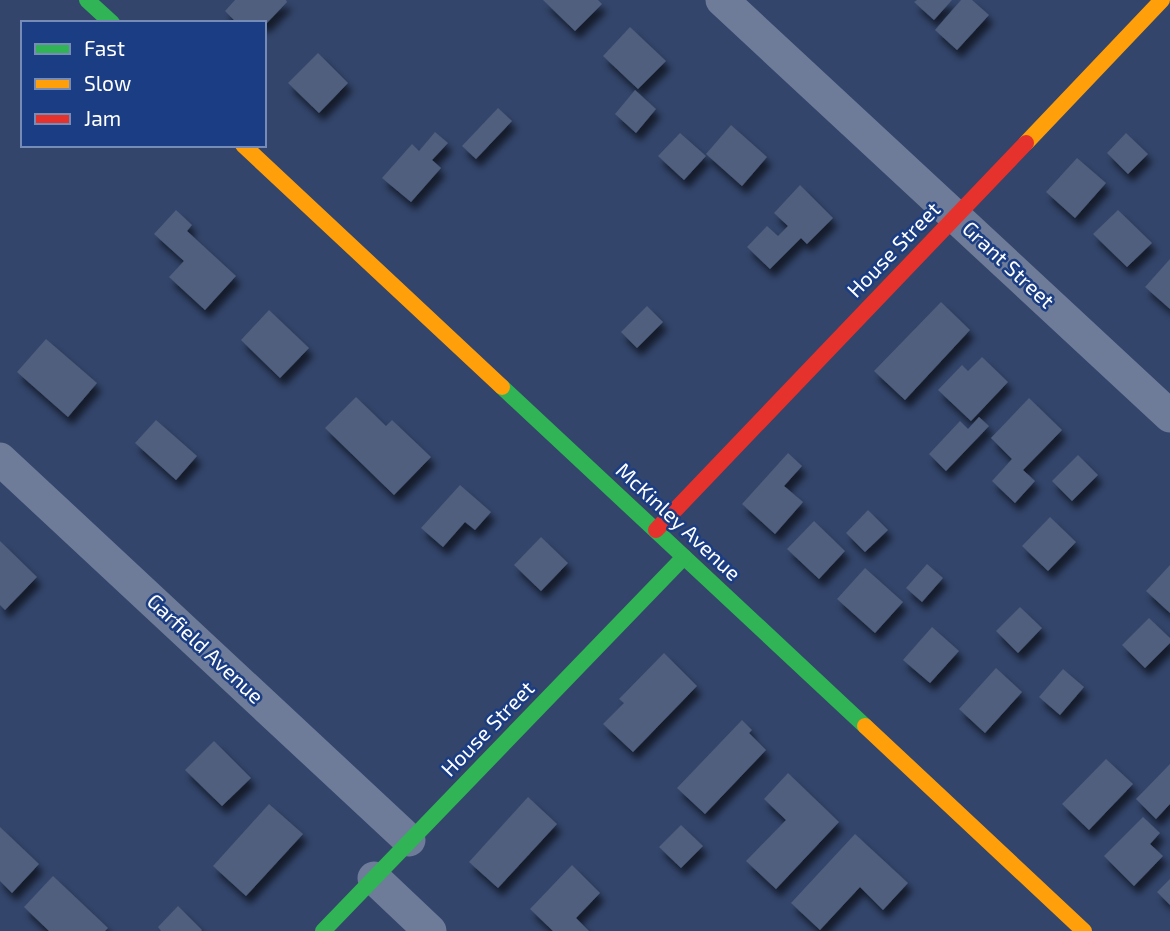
<svg xmlns="http://www.w3.org/2000/svg" width="1170" height="931" viewBox="0 0 1170 931" font-family="'Exo 2',sans-serif">
	<style>
		.building { fill: #4f5e7d; filter: url(#shadow) }
		.lines { fill: none; stroke-linecap: round; stroke-linejoin: round }
		.street { stroke: #6e7c99; stroke-width: 33 }
		.fast { stroke: #30b455; stroke-width: 16 }
		.slow { stroke: #ff9f0a; stroke-width: 16 }
		.jam { stroke: #e5322d; stroke-width: 16 }
		.labels { text-anchor: middle; stroke-width: 5; stroke-linejoin: round; paint-order: stroke }
		.street-label { font-size: 21px; fill: #fff; stroke: #1b3d83 }
	</style>
	<defs>
		<filter id="shadow"><feDropShadow dx="4.5" dy="8" stdDeviation="3.5" flood-color="#0009"/></filter>
	</defs>
	<rect width="100%" height="100%" fill="#33456b"/>
	<g class="building">
		<path d="M235,0H286L287,2L264,26V23H237L225,11Z"/>
		<path d="M543,0H598L602,4L575,31Z"/>
		<path d="M917,0H952L934,20L914,2Z"/>
		<path d="M961,0H972L989,15L957,50L935,30Z"/>
		<path d="M630,27L666,61L638,89L603,56Z"/>
		<path d="M318,53L348,83L319,113L288,83Z"/>
		<path d="M635,90L656,109L636,133L615,114Z"/>
		<path d="M498,108L512,121L476,159L462,146Z"/>
		<path d="M731,125L767,157L742,186L706,154Z"/>
		<path d="M435,132L448,143L432,160L441,168L411,202L382,178L412,144L419,151Z"/>
		<path d="M680,133L706,156L684,180L658,156Z"/>
		<path d="M1126,133L1148,154L1128,174L1107,153Z"/>
		<path d="M1077,158L1106,183L1075,218L1046,192Z"/>
		<path d="M800,185L833,218L807,244L801,238L770,269L747,247L767,226L778,236L788,226L774,213Z"/>
		<path d="M176,210L192,225L187,231L236,276L205,310L169,277L184,261L154,234Z"/>
		<path d="M1118,210L1152,243L1127,267L1093,234Z"/>
		<path d="M1170,259V309L1145,287Z"/>
		<path d="M941,302L970,330L905,400L874,371Z"/>
		<path d="M647,306L663,322L637,348L621,332Z"/>
		<path d="M269,310L309,348L280,378L241,340Z"/>
		<path d="M46,339L97,383L68,417L17,372Z"/>
		<path d="M982,357L1008,382L971,421L938,390L962,365L968,371Z"/>
		<path d="M356,397L386,426L392,420L431,457L394,495L325,428Z"/>
		<path d="M1029,398L1062,430L1023,470L1035,481L1015,503L992,481L1012,459L991,438Z"/>
		<path d="M979,417L989,426L946,471L929,454L960,421L968,429Z"/>
		<path d="M156,420L197,456L176,480L135,443Z"/>
		<path d="M788,453L802,466L784,486L803,502L775,534L742,504Z"/>
		<path d="M1078,455L1098,475L1072,501L1052,481Z"/>
		<path d="M460,485L491,512L475,530L465,522L443,547L421,528Z"/>
		<path d="M868,510L888,530L865,552L846,533Z"/>
		<path d="M1050,517L1076,542L1048,571L1022,546Z"/>
		<path d="M814,521L845,551L819,579L787,549Z"/>
		<path d="M541,537L568,563L541,591L514,565Z"/>
		<path d="M0,541L37,577L5,610L0,605Z"/>
		<path d="M927,564L943,578L922,602L906,588Z"/>
		<path d="M1170,565V613L1146,591Z"/>
		<path d="M865,568L903,602L875,633L837,599Z"/>
		<path d="M1020,607L1042,628L1018,653L996,631Z"/>
		<path d="M1149,618L1170,638V643L1145,668L1122,645Z"/>
		<path d="M932,627L959,651L930,683L903,660Z"/>
		<path d="M664,653L697,686L633,752L603,724L624,703L619,699Z"/>
		<path d="M996,668L1022,692L985,733L959,709Z"/>
		<path d="M1063,669L1084,687L1060,715L1039,697Z"/>
		<path d="M742,720L752,730L749,733L766,750L705,814L677,788Z"/>
		<path d="M214,741L251,778L222,806L185,770Z"/>
		<path d="M1106,759L1133,784L1089,830L1062,804Z"/>
		<path d="M1170,764V804L1156,819L1136,799Z"/>
		<path d="M788,773L839,822L776,889L746,861L786,820L764,799Z"/>
		<path d="M528,797L557,824L498,888L469,862Z"/>
		<path d="M269,804L303,834L246,896L213,866Z"/>
		<path d="M1143,817L1160,833L1150,844L1163,856L1134,886L1104,856Z"/>
		<path d="M681,825L703,846L681,868L659,847Z"/>
		<path d="M0,827L39,864L12,893L0,881Z"/>
		<path d="M855,834L908,883L883,910L860,887L820,930L791,903Z"/>
		<path d="M572,865L600,893L576,918L589,931H553L530,909Z"/>
		<path d="M53,876L108,928L105,931H49L24,907Z"/>
		<path d="M1170,879V905L1157,892Z"/>
		<path d="M178,906L202,930L201,931H161L158,927Z"/>
	</g>
	<g class="lines">
		<g class="street">
			<path d="M722,0L1170,416"/>
			<path d="M0,459L409,840"/>
			<path d="M374,878L430,931"/>
		</g>
		<g class="fast">
			<path d="M87,0L112,23"/>
			<path d="M502,387L865,726"/>
			<path d="M323,931L684,557"/>
		</g>
		<g class="slow">
			<path d="M1026,143L1162,0"/>
			<path d="M243,145L502,387"/>
			<path d="M865,726L1084,931"/>
		</g>
		<path class="jam" d="M656,530L1026,143"/>
	</g>
	<g class="labels">
		<g class="street-label">
			<text transform="translate(894 250) rotate(-46)" y="7">House Street</text>
			<text transform="translate(1008 265) rotate(43)" y="7">Grant Street</text>
			<text transform="translate(678 522) rotate(43)" y="7">McKinley Avenue</text>
			<text transform="translate(205 649) rotate(43)" y="7">Garfield Avenue</text>
			<text transform="translate(488 729) rotate(-46)" y="7">House Street</text>
		</g>
	</g>
	<rect x="21" y="21" width="245" height="126" fill="#1b3d83" stroke="#768bb5" stroke-width="2"/>
	<rect x="35" y="44" width="35" height="10" fill="#30b455" stroke="#768bb5" stroke-width="2"/>
	<text x="84" y="56" font-size="21" fill="#ffffff">Fast</text>
	<rect x="35" y="79" width="35" height="10" fill="#ff9f0a" stroke="#768bb5" stroke-width="2"/>
	<text x="84" y="91" font-size="21" fill="#ffffff">Slow</text>
	<rect x="35" y="114" width="35" height="10" fill="#e5322d" stroke="#768bb5" stroke-width="2"/>
	<text x="84" y="126" font-size="21" fill="#ffffff">Jam</text>
</svg>
